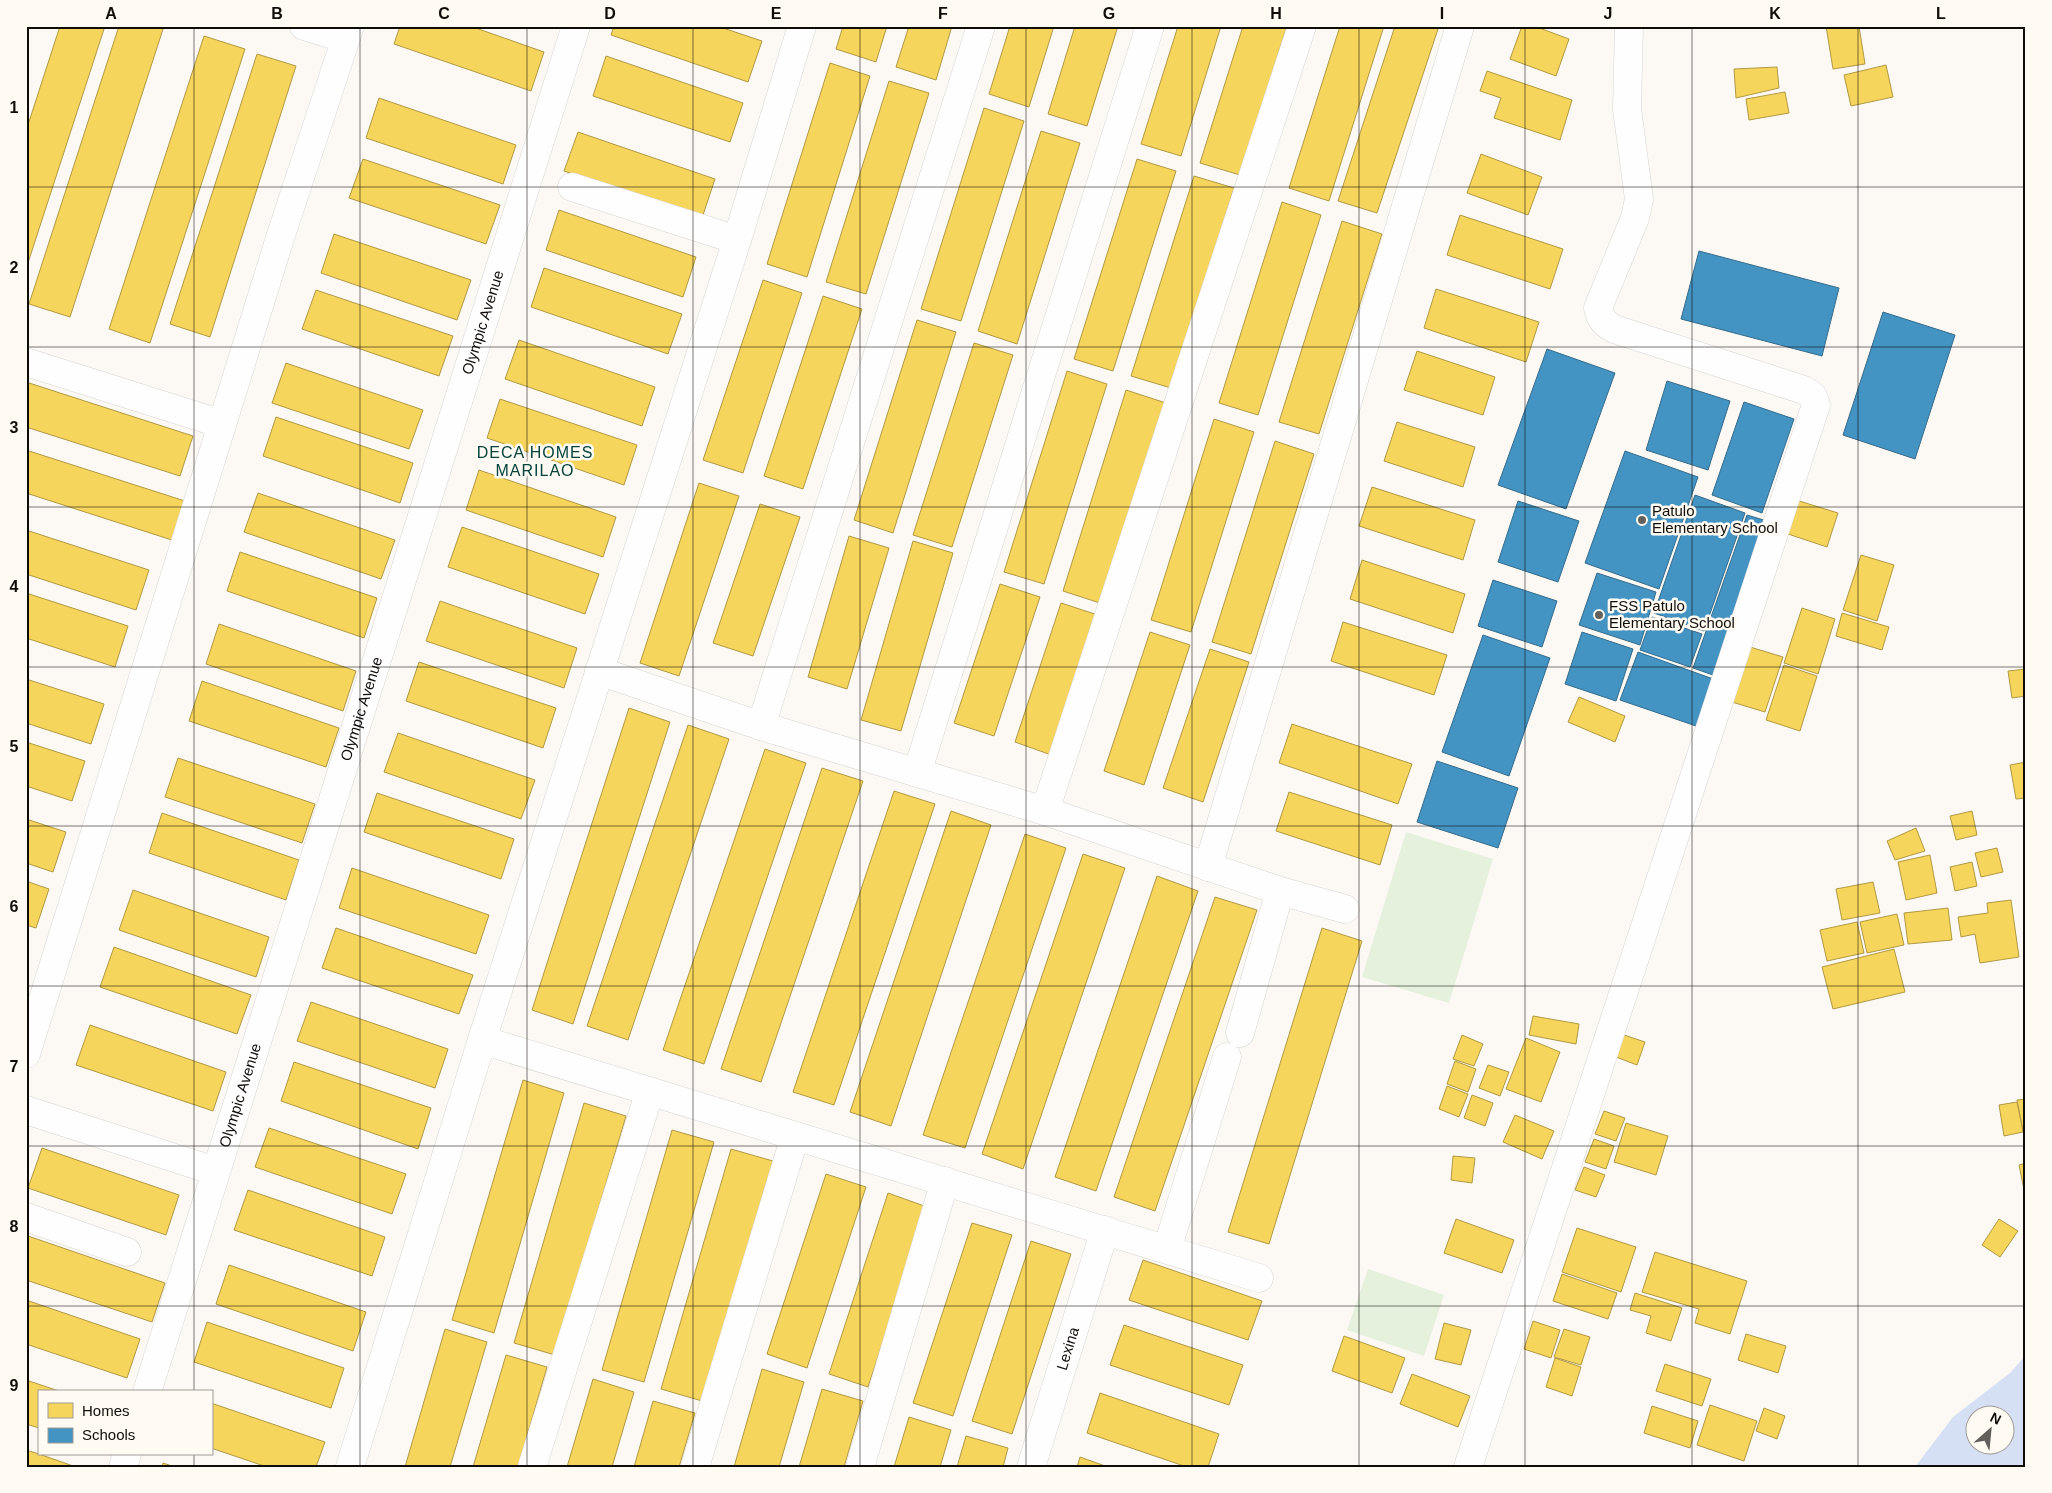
<svg xmlns="http://www.w3.org/2000/svg" width="2052" height="1493" viewBox="0 0 2052 1493" font-family="Helvetica,sans-serif">
	<style>
		.green { fill: #e5f1dc }
		.water { fill: #d6e0f5; fill-rule: evenodd }
		.homes { fill: #f6d55c; stroke: #b19943 }
		.schools { fill: #4393c3; stroke: #346b8b }
		.lines { fill: none; stroke-linecap: round; stroke-linejoin: round }
		.street-casing { stroke: #d8d5d1; stroke-width: 29 }
		.secondary-casing { stroke: #d8d5d1; stroke-width: 29 }
		.street { stroke: #fffefe; stroke-width: 28 }
		.secondary { stroke: #fffefe; stroke-width: 28 }
		.grid { fill: none; stroke: #100d09; stroke-width: 1; stroke-opacity: 0.55 }
		.poi-dot { fill: #63605c; stroke: #fffaf2; stroke-width: 2 }
		.labels { text-anchor: middle; stroke-width: 5; stroke-linejoin: round; paint-order: stroke }
		.street-label { font-size: 15px; fill: #100d09; stroke: #fffaf2 }
		.poi-label { font-size: 15px; fill: #100d09; stroke: #fffaf2; text-anchor: start }
		.neighbourhood-label { font-size: 16px; letter-spacing: 1px; fill: #01433d; stroke: #fffaf2 }
		.neatline { fill: none; stroke: #100d09; stroke-width: 2 }
		.grid-label { font-size: 16px; text-anchor: middle; font-weight: bold; fill: #100d09 }
	</style>
	<rect width="100%" height="100%" fill="#fcf9f5"/>
	<g class="green">
		<path d="M1406,832L1493,859L1449,1003L1362,977Z"/>
		<path d="M1368,1269L1444,1295L1424,1356L1347,1330Z"/>
	</g>
	<path class="water" d="M2026,1355V1467H1915L1953,1417L2010,1373ZM1974,1416H2004V1446H1974Z"/>
	<g class="homes">
		<path d="M60,26H105L26,269V131Z"/>
		<path d="M119,26H164L70,317L29,304Z"/>
		<path d="M400,26H470L544,52L531,91L394,44Z"/>
		<path d="M614,26H717L762,41L748,82L611,35Z"/>
		<path d="M843,26H887L876,62L836,49Z"/>
		<path d="M909,26H952L936,80L896,67Z"/>
		<path d="M1010,26H1054L1029,107L989,94Z"/>
		<path d="M1075,26H1118L1087,126L1048,114Z"/>
		<path d="M1178,26H1221L1181,156L1141,144Z"/>
		<path d="M1243,26H1287L1240,175L1200,163Z"/>
		<path d="M1340,26H1384L1329,201L1289,188Z"/>
		<path d="M1395,26H1439L1377,213L1338,201Z"/>
		<path d="M1522,26H1534L1569,39L1556,76L1510,59Z"/>
		<path d="M1826,26H1859L1865,64L1833,69Z"/>
		<path d="M204,36L245,49L150,343L109,329Z"/>
		<path d="M257,54L296,66L210,337L170,324Z"/>
		<path d="M606,56L743,103L730,142L593,96Z"/>
		<path d="M830,63L870,76L807,277L767,264Z"/>
		<path d="M1886,65L1893,97L1851,106L1844,75Z"/>
		<path d="M1777,67L1779,88L1736,98L1734,69Z"/>
		<path d="M1487,71L1572,100L1560,140L1494,118L1501,98L1480,91Z"/>
		<path d="M889,81L929,93L866,294L826,282Z"/>
		<path d="M1785,92L1789,113L1749,120L1746,99Z"/>
		<path d="M379,98L516,145L503,184L366,138Z"/>
		<path d="M984,108L1024,121L961,321L921,309Z"/>
		<path d="M1041,131L1080,143L1017,344L978,331Z"/>
		<path d="M578,132L715,179L702,218L564,171Z"/>
		<path d="M1481,154L1542,177L1528,215L1467,193Z"/>
		<path d="M363,159L500,205L486,244L349,198Z"/>
		<path d="M1137,159L1176,171L1113,371L1074,359Z"/>
		<path d="M1194,176L1234,188L1171,388L1131,376Z"/>
		<path d="M1282,202L1321,215L1258,415L1219,403Z"/>
		<path d="M559,210L696,257L683,297L546,250Z"/>
		<path d="M1460,215L1563,249L1550,289L1447,255Z"/>
		<path d="M1342,221L1382,234L1319,434L1279,422Z"/>
		<path d="M334,234L471,280L457,320L321,273Z"/>
		<path d="M544,268L682,314L668,354L531,307Z"/>
		<path d="M763,280L802,293L743,473L703,460Z"/>
		<path d="M1436,289L1539,322L1526,362L1424,328Z"/>
		<path d="M316,290L453,336L439,376L302,329Z"/>
		<path d="M823,296L862,309L803,489L764,476Z"/>
		<path d="M917,320L956,332L893,533L854,520Z"/>
		<path d="M519,340L655,387L642,426L505,379Z"/>
		<path d="M974,343L1013,355L952,547L913,535Z"/>
		<path d="M1417,351L1495,377L1483,415L1404,390Z"/>
		<path d="M286,363L423,410L409,449L272,403Z"/>
		<path d="M1067,371L1107,384L1044,584L1004,572Z"/>
		<path d="M26,382L193,436L180,476L26,427Z"/>
		<path d="M1126,390L1166,403L1103,604L1063,591Z"/>
		<path d="M500,399L637,445L624,485L487,438Z"/>
		<path d="M276,417L413,463L400,503L263,456Z"/>
		<path d="M1214,419L1254,432L1191,632L1151,620Z"/>
		<path d="M1397,422L1475,447L1463,487L1384,461Z"/>
		<path d="M1275,441L1314,454L1251,654L1212,642Z"/>
		<path d="M26,450L188,502L175,541L26,493Z"/>
		<path d="M479,470L616,517L603,557L466,510Z"/>
		<path d="M699,483L739,496L679,676L640,663Z"/>
		<path d="M1372,487L1475,520L1463,560L1359,526Z"/>
		<path d="M258,493L395,540L381,579L244,532Z"/>
		<path d="M1796,500L1838,513L1827,547L1785,533Z"/>
		<path d="M760,504L800,517L753,656L713,643Z"/>
		<path d="M462,527L599,574L585,614L448,567Z"/>
		<path d="M26,530L149,570L136,610L26,574Z"/>
		<path d="M849,536L889,548L847,689L808,677Z"/>
		<path d="M913,541L953,553L901,731L861,720Z"/>
		<path d="M240,552L377,598L364,638L227,591Z"/>
		<path d="M1861,555L1894,565L1877,621L1843,610Z"/>
		<path d="M1362,560L1465,594L1453,633L1350,599Z"/>
		<path d="M1000,584L1040,597L994,736L954,723Z"/>
		<path d="M26,593L128,626L115,667L26,638Z"/>
		<path d="M440,601L577,648L564,688L426,641Z"/>
		<path d="M1061,603L1101,616L1054,756L1015,742Z"/>
		<path d="M1802,608L1835,619L1818,674L1784,663Z"/>
		<path d="M1842,613L1889,627L1882,650L1836,636Z"/>
		<path d="M1343,622L1447,655L1434,695L1331,661Z"/>
		<path d="M219,624L356,671L343,711L206,664Z"/>
		<path d="M1150,632L1190,645L1144,785L1104,771Z"/>
		<path d="M1750,647L1783,657L1765,712L1732,702Z"/>
		<path d="M1210,649L1249,662L1203,802L1163,788Z"/>
		<path d="M419,662L556,708L543,748L406,701Z"/>
		<path d="M1784,665L1817,676L1800,731L1766,720Z"/>
		<path d="M2026,669V696L2012,698L2008,671Z"/>
		<path d="M26,679L104,704L91,744L26,723Z"/>
		<path d="M202,681L339,728L326,767L189,721Z"/>
		<path d="M1579,697L1625,716L1615,742L1568,722Z"/>
		<path d="M629,708L670,722L573,1024L532,1010Z"/>
		<path d="M1292,724L1412,764L1398,804L1279,763Z"/>
		<path d="M688,725L729,739L628,1040L587,1026Z"/>
		<path d="M398,733L535,780L521,819L384,772Z"/>
		<path d="M26,742L85,761L72,801L26,786Z"/>
		<path d="M765,749L806,763L704,1064L663,1050Z"/>
		<path d="M178,758L315,804L302,843L165,797Z"/>
		<path d="M2026,762V798L2016,799L2010,765Z"/>
		<path d="M822,768L863,781L761,1082L721,1069Z"/>
		<path d="M894,791L935,804L834,1105L793,1092Z"/>
		<path d="M1289,792L1392,825L1380,865L1276,831Z"/>
		<path d="M377,793L514,839L501,879L364,832Z"/>
		<path d="M951,811L991,825L891,1126L850,1112Z"/>
		<path d="M1972,811L1977,835L1956,840L1950,816Z"/>
		<path d="M162,813L299,860L286,900L149,853Z"/>
		<path d="M26,819L66,832L53,872L26,863Z"/>
		<path d="M1916,828L1925,851L1895,860L1887,841Z"/>
		<path d="M1025,834L1066,848L965,1148L923,1135Z"/>
		<path d="M1997,848L2003,872L1981,877L1975,853Z"/>
		<path d="M1083,854L1125,868L1023,1169L982,1154Z"/>
		<path d="M1930,855L1937,893L1906,900L1898,862Z"/>
		<path d="M1972,862L1977,886L1955,891L1950,867Z"/>
		<path d="M352,868L489,915L476,954L339,908Z"/>
		<path d="M1157,876L1198,891L1096,1191L1055,1177Z"/>
		<path d="M26,881L49,889L36,928L26,925Z"/>
		<path d="M1873,882L1880,913L1842,920L1836,889Z"/>
		<path d="M133,890L269,937L256,977L119,930Z"/>
		<path d="M1215,897L1257,910L1155,1211L1114,1197Z"/>
		<path d="M2011,900L2019,957L1980,963L1975,934L1961,937L1958,917L1988,913L1987,903Z"/>
		<path d="M1948,908L1952,940L1908,944L1904,913Z"/>
		<path d="M1897,914L1904,945L1867,953L1860,922Z"/>
		<path d="M1857,922L1864,953L1827,961L1820,930Z"/>
		<path d="M336,928L473,975L459,1014L322,968Z"/>
		<path d="M1322,928L1362,941L1269,1244L1228,1232Z"/>
		<path d="M114,947L251,995L237,1034L100,987Z"/>
		<path d="M1894,949L1905,992L1833,1009L1822,967Z"/>
		<path d="M311,1002L448,1049L435,1088L297,1041Z"/>
		<path d="M1533,1016L1579,1024L1576,1044L1529,1035Z"/>
		<path d="M90,1025L226,1072L213,1111L76,1065Z"/>
		<path d="M1462,1035L1483,1044L1474,1066L1453,1059Z"/>
		<path d="M1624,1035L1645,1042L1637,1065L1616,1057Z"/>
		<path d="M1526,1038L1560,1052L1541,1102L1506,1089Z"/>
		<path d="M1455,1061L1476,1069L1468,1092L1447,1084Z"/>
		<path d="M294,1062L431,1108L418,1149L281,1101Z"/>
		<path d="M1488,1065L1509,1072L1500,1096L1479,1088Z"/>
		<path d="M523,1080L564,1093L494,1333L452,1320Z"/>
		<path d="M1447,1086L1468,1094L1459,1117L1439,1109Z"/>
		<path d="M1472,1095L1493,1103L1485,1126L1464,1118Z"/>
		<path d="M2026,1099V1130L2023,1131L2017,1100Z"/>
		<path d="M2017,1102L2023,1132L2004,1136L1999,1105Z"/>
		<path d="M584,1103L626,1116L555,1355L514,1343Z"/>
		<path d="M1604,1111L1625,1118L1616,1141L1595,1134Z"/>
		<path d="M1515,1115L1554,1131L1542,1159L1503,1142Z"/>
		<path d="M1626,1123L1668,1136L1656,1175L1614,1162Z"/>
		<path d="M269,1128L406,1174L392,1214L255,1167Z"/>
		<path d="M672,1130L714,1142L644,1382L602,1370Z"/>
		<path d="M1594,1139L1614,1146L1606,1169L1585,1162Z"/>
		<path d="M42,1148L179,1195L166,1235L28,1188Z"/>
		<path d="M731,1149L773,1161L702,1401L661,1389Z"/>
		<path d="M1453,1156L1475,1158L1472,1183L1451,1180Z"/>
		<path d="M2026,1163V1195H2025L2019,1165Z"/>
		<path d="M1584,1167L1605,1175L1596,1197L1575,1190Z"/>
		<path d="M826,1174L866,1187L807,1368L767,1354Z"/>
		<path d="M248,1190L385,1237L372,1276L234,1230Z"/>
		<path d="M888,1193L927,1207L868,1387L829,1374Z"/>
		<path d="M1456,1219L1514,1240L1502,1273L1444,1253Z"/>
		<path d="M1999,1219L2018,1231L2000,1257L1982,1245Z"/>
		<path d="M972,1223L1012,1235L953,1416L913,1403Z"/>
		<path d="M1577,1228L1636,1247L1621,1292L1562,1272Z"/>
		<path d="M28,1236L165,1283L152,1322L26,1280V1242Z"/>
		<path d="M1031,1241L1071,1254L1012,1434L972,1421Z"/>
		<path d="M1655,1252L1747,1281L1730,1334L1695,1323L1699,1309L1642,1292Z"/>
		<path d="M1143,1260L1262,1301L1248,1340L1129,1300Z"/>
		<path d="M229,1265L366,1312L353,1351L216,1304Z"/>
		<path d="M1562,1274L1617,1293L1608,1319L1553,1301Z"/>
		<path d="M1635,1293L1682,1308L1671,1341L1646,1333L1651,1316L1630,1310Z"/>
		<path d="M26,1300L140,1339L127,1378L26,1344Z"/>
		<path d="M1533,1321L1560,1330L1551,1358L1524,1349Z"/>
		<path d="M207,1322L344,1368L331,1408L194,1362Z"/>
		<path d="M1444,1323L1471,1330L1461,1365L1435,1359Z"/>
		<path d="M1124,1325L1243,1365L1229,1405L1110,1365Z"/>
		<path d="M445,1329L487,1342L450,1467H405Z"/>
		<path d="M1564,1329L1590,1337L1581,1365L1554,1357Z"/>
		<path d="M1746,1334L1786,1346L1778,1373L1738,1360Z"/>
		<path d="M1344,1336L1405,1358L1392,1393L1332,1371Z"/>
		<path d="M506,1355L547,1367L518,1467H473Z"/>
		<path d="M1555,1358L1581,1367L1572,1396L1546,1387Z"/>
		<path d="M1665,1364L1711,1379L1702,1406L1656,1391Z"/>
		<path d="M762,1369L804,1382L779,1467H734Z"/>
		<path d="M1412,1374L1470,1396L1458,1427L1400,1404Z"/>
		<path d="M593,1379L634,1392L612,1467H567Z"/>
		<path d="M26,1380L62,1392H39V1428L26,1424Z"/>
		<path d="M822,1389L863,1401L844,1467H799Z"/>
		<path d="M1100,1393L1219,1434L1208,1467H1187L1087,1433Z"/>
		<path d="M653,1401L695,1413L679,1467H634Z"/>
		<path d="M211,1403L325,1442L316,1467H267L211,1448Z"/>
		<path d="M1710,1405L1757,1421L1744,1461L1697,1445Z"/>
		<path d="M1652,1406L1698,1421L1690,1448L1644,1433Z"/>
		<path d="M1764,1408L1785,1416L1777,1439L1756,1431Z"/>
		<path d="M909,1417L951,1430L940,1467H894Z"/>
		<path d="M966,1436L1008,1448L1003,1467H957Z"/>
		<path d="M26,1450L39,1454L76,1467H26Z"/>
		<path d="M1080,1457L1108,1467H1077Z"/>
		<path d="M163,1463L175,1467H162Z"/>
	</g>
	<g class="schools">
		<path d="M1699,251L1839,288L1822,356L1681,319Z"/>
		<path d="M1883,312L1955,335L1915,459L1843,435Z"/>
		<path d="M1547,349L1615,373L1566,509L1498,485Z"/>
		<path d="M1667,381L1730,401L1708,470L1646,450Z"/>
		<path d="M1744,402L1794,419L1762,513L1712,495Z"/>
		<path d="M1625,451L1698,477L1659,589L1585,563Z"/>
		<path d="M1695,495L1745,513L1704,631L1654,613Z"/>
		<path d="M1518,501L1579,521L1558,582L1498,562Z"/>
		<path d="M1747,515L1767,521L1713,675L1693,668Z"/>
		<path d="M1597,573L1656,592L1640,645L1579,625Z"/>
		<path d="M1493,580L1557,601L1542,647L1478,626Z"/>
		<path d="M1652,617L1702,634L1690,667L1640,650Z"/>
		<path d="M1582,632L1633,649L1616,701L1565,684Z"/>
		<path d="M1483,635L1550,658L1509,776L1442,752Z"/>
		<path d="M1638,652L1716,680L1699,727L1620,700Z"/>
		<path d="M1437,761L1518,788L1498,848L1417,822Z"/>
	</g>
	<g class="lines">
		<defs>
			<g id="street">
				<path d="M304,26L346,39"/>
				<path d="M572,187L737,240"/>
				<path d="M26,362L222,424"/>
				<path d="M599,671L761,726L1045,811L1280,891L1345,909"/>
				<path d="M761,726L981,26"/>
				<path d="M917,773L1150,26"/>
				<path d="M1045,811L1302,26"/>
				<path d="M1208,867L1460,26"/>
				<path d="M1240,1033L1280,891"/>
				<path d="M482,1040L1259,1278"/>
				<path d="M26,1054L281,235L350,26"/>
				<path d="M26,1110L215,1171"/>
				<path d="M26,1217L127,1252"/>
				<path d="M1167,1249L1227,1057"/>
				<path d="M350,1467L482,1040L737,240L802,26"/>
				<path d="M532,1467L650,1091"/>
				<path d="M695,1467L795,1136"/>
				<path d="M860,1467L945,1181"/>
				<path id="s1" d="M1031,1467L1105,1230"/>
				<path d="M1468,1467L1816,405L1813,396L1804,390L1614,329C1604,323 1600,319 1598,308L1635,218L1639,199L1627,109L1629,26"/>
			</g>
			<g id="secondary">
				<path id="s2" d="M147,1392L576,26"/>
				<path d="M123,1467L127,1454"/>
			</g>
		</defs>
		<use href="#street" class="street-casing"/>
		<use href="#secondary" class="secondary-casing"/>
		<use href="#street" class="street"/>
		<use href="#secondary" class="secondary"/>
	</g>
	<path class="grid" d="M194,26V1392M360,26V1467M527,26V1467M693,26V1467M860,26V1467M1026,26V1467M1192,26V1467M1359,26V1467M1525,26V1467M1692,26V1467M1858,26V1467M26,187H2026M26,347H2026M26,507H2026M26,667H2026M26,826H2026M26,986H2026M26,1146H2026M26,1306H2026M194,1454V1467"/>
	<g class="poi-dot">
		<circle cx="1642" cy="520" r="5"/>
		<circle cx="1599" cy="615" r="5"/>
	</g>
	<g class="labels">
		<g class="street-label">
			<text dy="5" stroke="none"><textPath href="#s2" startOffset="1121">Olympic Avenue</textPath></text>
			<text dy="5" stroke="none"><textPath href="#s2" startOffset="716">Olympic Avenue</textPath></text>
			<text dy="5" stroke="none"><textPath href="#s2" startOffset="311">Olympic Avenue</textPath></text>
			<text dy="5" stroke="none"><textPath href="#s1" startOffset="124">Lexina</textPath></text>
		</g>
		<g class="poi-label">
			<text x="1652" y="516">Patulo<tspan x="1652" dy="17">Elementary School</tspan></text>
			<text x="1609" y="611">FSS Patulo<tspan x="1609" dy="17">Elementary School</tspan></text>
		</g>
		<g class="neighbourhood-label">
			<text x="535" y="458">DECA HOMES<tspan x="535" dy="18">MARILAO</tspan></text>
		</g>
	</g>
	<rect width="2052" height="1493" fill="none" stroke="#fffaf2" stroke-width="55"/>
	<rect x="38" y="1390" width="175" height="65" fill="#fffaf2" stroke="#9f9b95"/>
	<rect x="48" y="1403" width="25" height="15" fill="#f6d55c" stroke="#9f9b95"/>
	<text x="82" y="1416" font-size="15" fill="#100d09">Homes</text>
	<rect x="48" y="1428" width="25" height="15" fill="#4393c3" stroke="#9f9b95"/>
	<text x="82" y="1440" font-size="15" fill="#100d09">Schools</text>
	<g transform="translate(1990 1430) rotate(27)"><circle r="24" fill="#fffaf2" stroke="#9f9b95"/>
	<path d="M0-4L9 19L0 12L-9 19Z" fill="#63605c"/>
	<text y="-8" font-size="14" font-weight="bold" text-anchor="middle" fill="#100d09">N</text>
	</g>
	<rect x="28" y="28" width="1996" height="1438" class="neatline"/>
	<g class="grid-label">
		<text x="111" y="19">A</text>
		<text x="277" y="19">B</text>
		<text x="444" y="19">C</text>
		<text x="610" y="19">D</text>
		<text x="776" y="19">E</text>
		<text x="943" y="19">F</text>
		<text x="1109" y="19">G</text>
		<text x="1276" y="19">H</text>
		<text x="1442" y="19">I</text>
		<text x="1608" y="19">J</text>
		<text x="1775" y="19">K</text>
		<text x="1941" y="19">L</text>
		<text x="14" y="113">1</text>
		<text x="14" y="273">2</text>
		<text x="14" y="433">3</text>
		<text x="14" y="592">4</text>
		<text x="14" y="752">5</text>
		<text x="14" y="912">6</text>
		<text x="14" y="1072">7</text>
		<text x="14" y="1232">8</text>
		<text x="14" y="1391">9</text>
	</g>
</svg>
